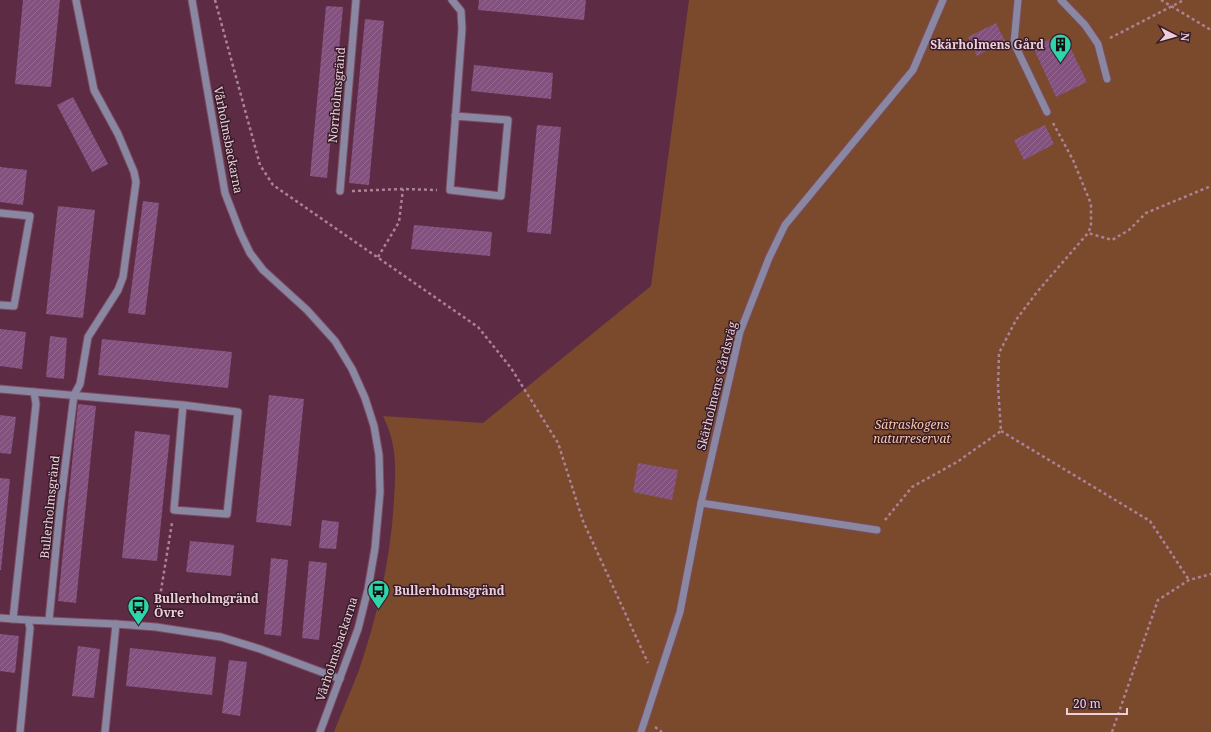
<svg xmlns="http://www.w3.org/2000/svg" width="1211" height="732" viewBox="0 0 1211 732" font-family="'Noto Serif',serif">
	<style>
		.park { fill: #7b4a2d }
		.building { fill: url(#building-hatch) }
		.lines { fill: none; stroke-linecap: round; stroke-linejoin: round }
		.minor-casing { stroke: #7b4c62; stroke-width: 9 }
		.path { stroke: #ac8296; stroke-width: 2.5; stroke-dasharray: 3 3; stroke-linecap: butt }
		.minor { stroke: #8a87a2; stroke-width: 7 }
		.labels { text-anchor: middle; stroke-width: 3; stroke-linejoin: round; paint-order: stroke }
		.poi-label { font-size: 12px; font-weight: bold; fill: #efcedc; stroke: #351d28; text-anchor: start }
		.street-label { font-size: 12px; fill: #efcedc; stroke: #351d28 }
		.park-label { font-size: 12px; font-style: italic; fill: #fcc7aa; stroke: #351d28 }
	</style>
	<defs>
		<pattern id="building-hatch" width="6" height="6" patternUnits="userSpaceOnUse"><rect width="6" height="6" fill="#82517d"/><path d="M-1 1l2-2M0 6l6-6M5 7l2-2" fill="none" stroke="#94698f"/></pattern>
	</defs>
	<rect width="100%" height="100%" fill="#5e2b44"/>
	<path class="park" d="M689,0H1211V732H334C342,711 351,691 359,670C378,614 391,558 394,499C396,468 397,444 383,416L483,423L651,286Z"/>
	<g class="building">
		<path d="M23,0H60L51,87L15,84Z"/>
		<path d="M479,0H586L584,20L478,10Z"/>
		<path d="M326,6L343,7L327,178L310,176Z"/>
		<path d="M365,19L384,21L369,185L349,183Z"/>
		<path d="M996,23L1005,41L977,56L968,37Z"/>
		<path d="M1063,33L1087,82L1056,97L1033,47Z"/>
		<path d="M474,65L553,73L551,99L471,91Z"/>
		<path d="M73,97L108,164L92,172L57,105Z"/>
		<path d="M537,125L561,127L551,234L527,232Z"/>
		<path d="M1045,125L1054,144L1024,160L1014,140Z"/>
		<path d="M0,167L27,170L23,205L0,202Z"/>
		<path d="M143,201L159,203L145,315L128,313Z"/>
		<path d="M58,206L95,210L83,318L46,314Z"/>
		<path d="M414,225L492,232L490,256L411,249Z"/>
		<path d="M0,329L26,332L22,369L0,366Z"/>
		<path d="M50,336L67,338L64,379L46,377Z"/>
		<path d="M102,339L232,352L228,388L98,375Z"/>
		<path d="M269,395L304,399L291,526L256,522Z"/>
		<path d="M78,404L96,406L76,603L58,601Z"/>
		<path d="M0,415L16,417L11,454L0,453Z"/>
		<path d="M135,431L170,435L157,561L122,558Z"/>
		<path d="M638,463L678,470L672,500L633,492Z"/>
		<path d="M0,478L10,479L1,570H0Z"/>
		<path d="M322,520L339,522L336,549L319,548Z"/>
		<path d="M190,541L234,545L231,576L186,572Z"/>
		<path d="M271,558L288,560L281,636L264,634Z"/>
		<path d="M309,561L327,563L319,640L302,638Z"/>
		<path d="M0,634L19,636L15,673L0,671Z"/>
		<path d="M78,646L100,649L94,698L72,696Z"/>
		<path d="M130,648L216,657L212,695L126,686Z"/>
		<path d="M229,660L247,662L240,716L222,713Z"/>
	</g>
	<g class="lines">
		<defs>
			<g id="minor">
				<path d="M192,0L225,193L240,232L250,253L263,270L307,310L335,341L352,369L365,398L374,426L379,455L380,492L375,548L368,589L358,629L320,732"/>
				<path d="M452,0L461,11L462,29L450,190L501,196L508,120L455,116"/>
				<path d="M1018,0L1014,43L1047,112"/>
				<path d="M1061,0L1085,25L1098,44L1107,79"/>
				<path d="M340,191L356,0"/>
				<path d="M0,213L30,216L14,306L0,305"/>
				<path d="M0,389L183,405L238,412L227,514L174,510L183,405"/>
				<path d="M701,503L877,530"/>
				<path d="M0,618L28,620L30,628L20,732"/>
				<path d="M13,619L36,404L34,392"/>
				<path d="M28,620L116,624L156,627L221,637L260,649L340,679"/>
				<path d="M49,620L60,508L74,395L80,384L88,337L118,290L123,277L136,182L134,172L118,134L94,90L76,0"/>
				<path d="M105,732L116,624"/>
				<path d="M641,732L680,612L701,503L740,332L769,258L785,225L913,70L943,0"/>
			</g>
		</defs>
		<use href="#minor" class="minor-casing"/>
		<g class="path">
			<path d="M215,0L260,165L273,185L478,327L511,368L558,443L583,521L648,663"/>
			<path d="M1161,0L1211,30"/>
			<path d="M1110,38L1184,0"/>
			<path d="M1053,123L1073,160L1091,204V226L1088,233"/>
			<path d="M352,191L403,189L437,190"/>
			<path d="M378,257L399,222L403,189"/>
			<path d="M1001,431L1150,521L1189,580"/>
			<path d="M885,520L912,487L957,462L1001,431L998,386L999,353L1016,320L1037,292L1088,233L1112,240L1129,230L1146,213L1211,186"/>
			<path d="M157,615L172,523"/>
			<path d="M655,727L662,732"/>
			<path d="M1112,732L1158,600L1189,580L1211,574"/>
		</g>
		<use href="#minor" class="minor"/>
	</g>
	<defs>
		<symbol id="building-pin" viewBox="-11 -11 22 30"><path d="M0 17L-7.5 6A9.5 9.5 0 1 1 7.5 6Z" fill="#2ed4aa" stroke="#351d28"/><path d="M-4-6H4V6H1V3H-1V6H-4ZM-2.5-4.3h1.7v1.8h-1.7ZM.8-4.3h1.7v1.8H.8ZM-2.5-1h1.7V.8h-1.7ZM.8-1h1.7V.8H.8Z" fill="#111"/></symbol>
		<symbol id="bus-pin" viewBox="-11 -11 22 30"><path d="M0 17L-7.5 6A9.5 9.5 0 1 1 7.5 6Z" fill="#2ed4aa" stroke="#351d28"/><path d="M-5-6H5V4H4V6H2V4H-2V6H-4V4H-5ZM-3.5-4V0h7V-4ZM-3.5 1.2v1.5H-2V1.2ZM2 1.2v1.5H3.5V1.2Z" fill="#111"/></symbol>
	</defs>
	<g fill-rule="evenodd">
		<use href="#building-pin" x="1048" y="32" width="25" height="34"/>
		<use href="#bus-pin" x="366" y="578" width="25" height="34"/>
		<use href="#bus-pin" x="126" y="594" width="25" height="34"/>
	</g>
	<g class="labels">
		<g class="poi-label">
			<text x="1044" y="49" text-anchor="end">Skärholmens Gård</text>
			<text x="394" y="595">Bullerholmsgränd</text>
			<text x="154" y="603">Bullerholmgränd<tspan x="154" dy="14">Övre</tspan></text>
		</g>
		<g class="street-label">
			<text transform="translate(337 95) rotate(-85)" y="4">Norrholmsgränd</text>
			<text transform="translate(228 140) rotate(79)" y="4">Vårholmsbackarna</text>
			<text transform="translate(717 386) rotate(-76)" y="4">Skärholmens Gårdsväg</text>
			<text transform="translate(50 507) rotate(-84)" y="4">Bullerholmsgränd</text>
			<text transform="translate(337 649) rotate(-72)" y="4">Vårholmsbackarna</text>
		</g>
		<g class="park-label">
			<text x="912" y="429">Sätraskogens<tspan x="912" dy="14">naturreservat</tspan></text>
		</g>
	</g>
	<g transform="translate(1175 36) rotate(96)" stroke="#351d28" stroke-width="3" paint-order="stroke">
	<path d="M0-3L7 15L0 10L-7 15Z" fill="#efcedc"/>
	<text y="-6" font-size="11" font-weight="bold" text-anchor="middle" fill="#efcedc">N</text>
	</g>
	<path d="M1067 708v6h60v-6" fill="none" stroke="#efcedc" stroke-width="2"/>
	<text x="1073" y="708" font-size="12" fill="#efcedc" stroke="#351d28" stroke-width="3" paint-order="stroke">20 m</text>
</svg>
